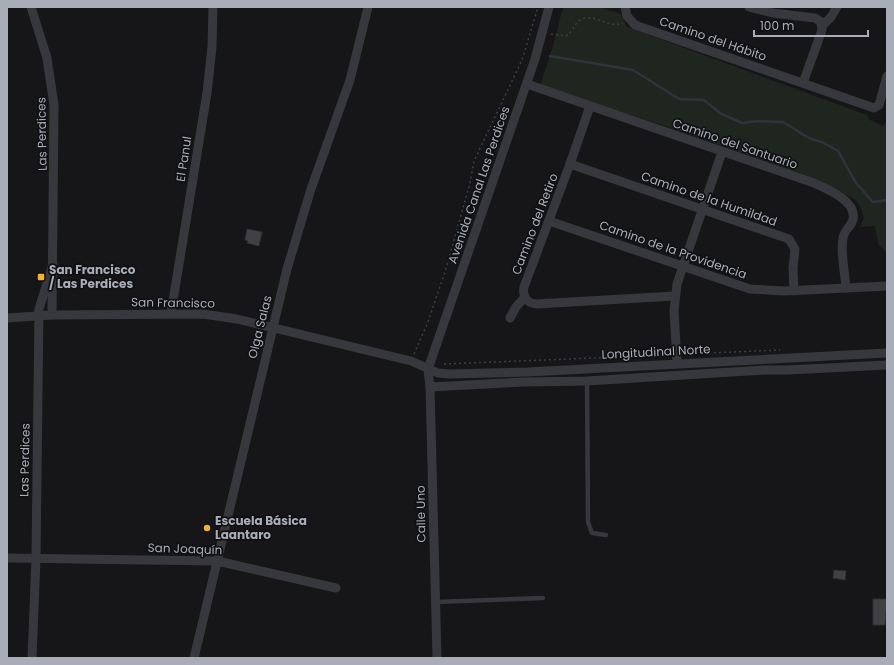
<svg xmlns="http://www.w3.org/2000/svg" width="894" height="665" viewBox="0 0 894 665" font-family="Poppins,sans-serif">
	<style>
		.green { fill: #1e261f }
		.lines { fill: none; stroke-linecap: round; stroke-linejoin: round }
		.stream { stroke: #2c353c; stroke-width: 2.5 }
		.building { fill: #404145; stroke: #303034 }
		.path { stroke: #3d3f44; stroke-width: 1.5; stroke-dasharray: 2 3; stroke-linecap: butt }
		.service { stroke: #37383d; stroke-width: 4.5 }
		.minor { stroke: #37383d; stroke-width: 9 }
		.poi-dot { fill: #f2b134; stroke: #111113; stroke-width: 1.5 }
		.labels { text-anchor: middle; stroke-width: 3.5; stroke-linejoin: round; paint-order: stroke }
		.street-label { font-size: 12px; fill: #a8adb8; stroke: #111113 }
		.poi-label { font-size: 12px; font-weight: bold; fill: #a8adb8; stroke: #111113; text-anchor: start }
	</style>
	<rect width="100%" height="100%" fill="#161618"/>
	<path class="green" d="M563,7H600L621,14L627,27L867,115L870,120L883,126L887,121V253L878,244L875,226L860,227L864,218L860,206L854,199L819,180L662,125L540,86L553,46Z"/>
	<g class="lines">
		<path class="stream" d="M550,56L633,70L679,99L704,100L720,113L742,123L758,121L783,122L809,138L824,143L838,151L856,183L873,202L887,200"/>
	</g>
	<g class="building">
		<path d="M247,229L262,232L259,246L247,243L248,241L245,240Z"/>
		<path d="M834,570L846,571L845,580L833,578Z"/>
		<path d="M873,599H887L885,625H873Z"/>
	</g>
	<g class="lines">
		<g class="path">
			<path d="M551,34L566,36C573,32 574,24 580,20C594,12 608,29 623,23"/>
			<path d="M414,354L428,322L445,272L470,183L474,161L522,60L538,7"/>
			<path d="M684,354L780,350"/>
			<path d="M444,364L668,355"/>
		</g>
		<g class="service">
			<path d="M587,381L588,522L592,533L606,535"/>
			<path d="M436,602L543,598"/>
		</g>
		<g class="minor">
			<path d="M31,7L47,58L54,105L52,315"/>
			<path d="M625,7L627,16L635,25L874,108L879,105L887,76"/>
			<path d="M749,7L773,13L815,18L821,22L822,30L803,83"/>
			<path d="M822,26L831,17L837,7"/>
			<path d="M527,84L814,183C827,189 857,201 853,219C852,226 844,230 843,238C840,253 845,272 846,288"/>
			<path d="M590,106L570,164L524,287C522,296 527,303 536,304L675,296"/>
			<path d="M570,164L789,239L795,249L793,268L794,291"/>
			<path d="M549,221L750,289L784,291L887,286"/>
			<path d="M171,313L207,93L212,47L213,7"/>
			<path d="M7,318L52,315L203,314L237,319L411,361L438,373L449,374L528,372L887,353"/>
			<path d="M510,318L516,307L525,297"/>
			<path d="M677,362L674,311L677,284L722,152"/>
			<path d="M430,387L523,382L587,381L765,370H788L887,365"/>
			<path d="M7,558L217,561L336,588"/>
			<path d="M32,658L36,559L39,309L53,264"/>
			<path d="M194,658L287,269L311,189L350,80L368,7"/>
			<path d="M437,658L430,387L428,369L535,59L549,7"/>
		</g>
	</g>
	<g class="poi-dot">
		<rect x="37" y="273" width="8" height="8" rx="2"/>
		<circle cx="207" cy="528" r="4"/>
	</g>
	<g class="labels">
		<g class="street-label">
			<text transform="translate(713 39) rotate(19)" y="4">Camino del Hábito</text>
			<text transform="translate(42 134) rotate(-91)" y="4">Las Perdices</text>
			<text transform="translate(735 144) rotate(19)" y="4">Camino del Santuario</text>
			<text transform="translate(184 159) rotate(-81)" y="4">El Panul</text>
			<text transform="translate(479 185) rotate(-71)" y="4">Avenida Canal Las Perdices</text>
			<text transform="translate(709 199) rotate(19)" y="4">Camino de la Humildad</text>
			<text transform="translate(535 224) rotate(-69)" y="4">Camino del Retiro</text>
			<text transform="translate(673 250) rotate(19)" y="4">Camino de la Providencia</text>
			<text transform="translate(173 303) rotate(1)" y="4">San Francisco</text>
			<text transform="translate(260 327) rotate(-76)" y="4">Olga Salas</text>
			<text transform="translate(656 352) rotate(-3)" y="4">Longitudinal Norte</text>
			<text transform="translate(25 460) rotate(-89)" y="4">Las Perdices</text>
			<text transform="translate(421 514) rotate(-91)" y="4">Calle Uno</text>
			<text transform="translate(185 549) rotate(2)" y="4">San Joaquín</text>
		</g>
		<g class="poi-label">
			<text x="49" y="274">San Francisco<tspan x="49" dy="14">/ Las Perdices</tspan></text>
			<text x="215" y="525">Escuela Básica<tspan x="215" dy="14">Laantaro</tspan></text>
		</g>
	</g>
	<rect width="894" height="665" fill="none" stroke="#a8adb8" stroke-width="16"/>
	<path d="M754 30v6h114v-6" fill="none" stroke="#a8adb8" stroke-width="2"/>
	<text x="760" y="30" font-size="12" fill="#a8adb8" stroke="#111113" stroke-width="3" paint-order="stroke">100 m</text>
</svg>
